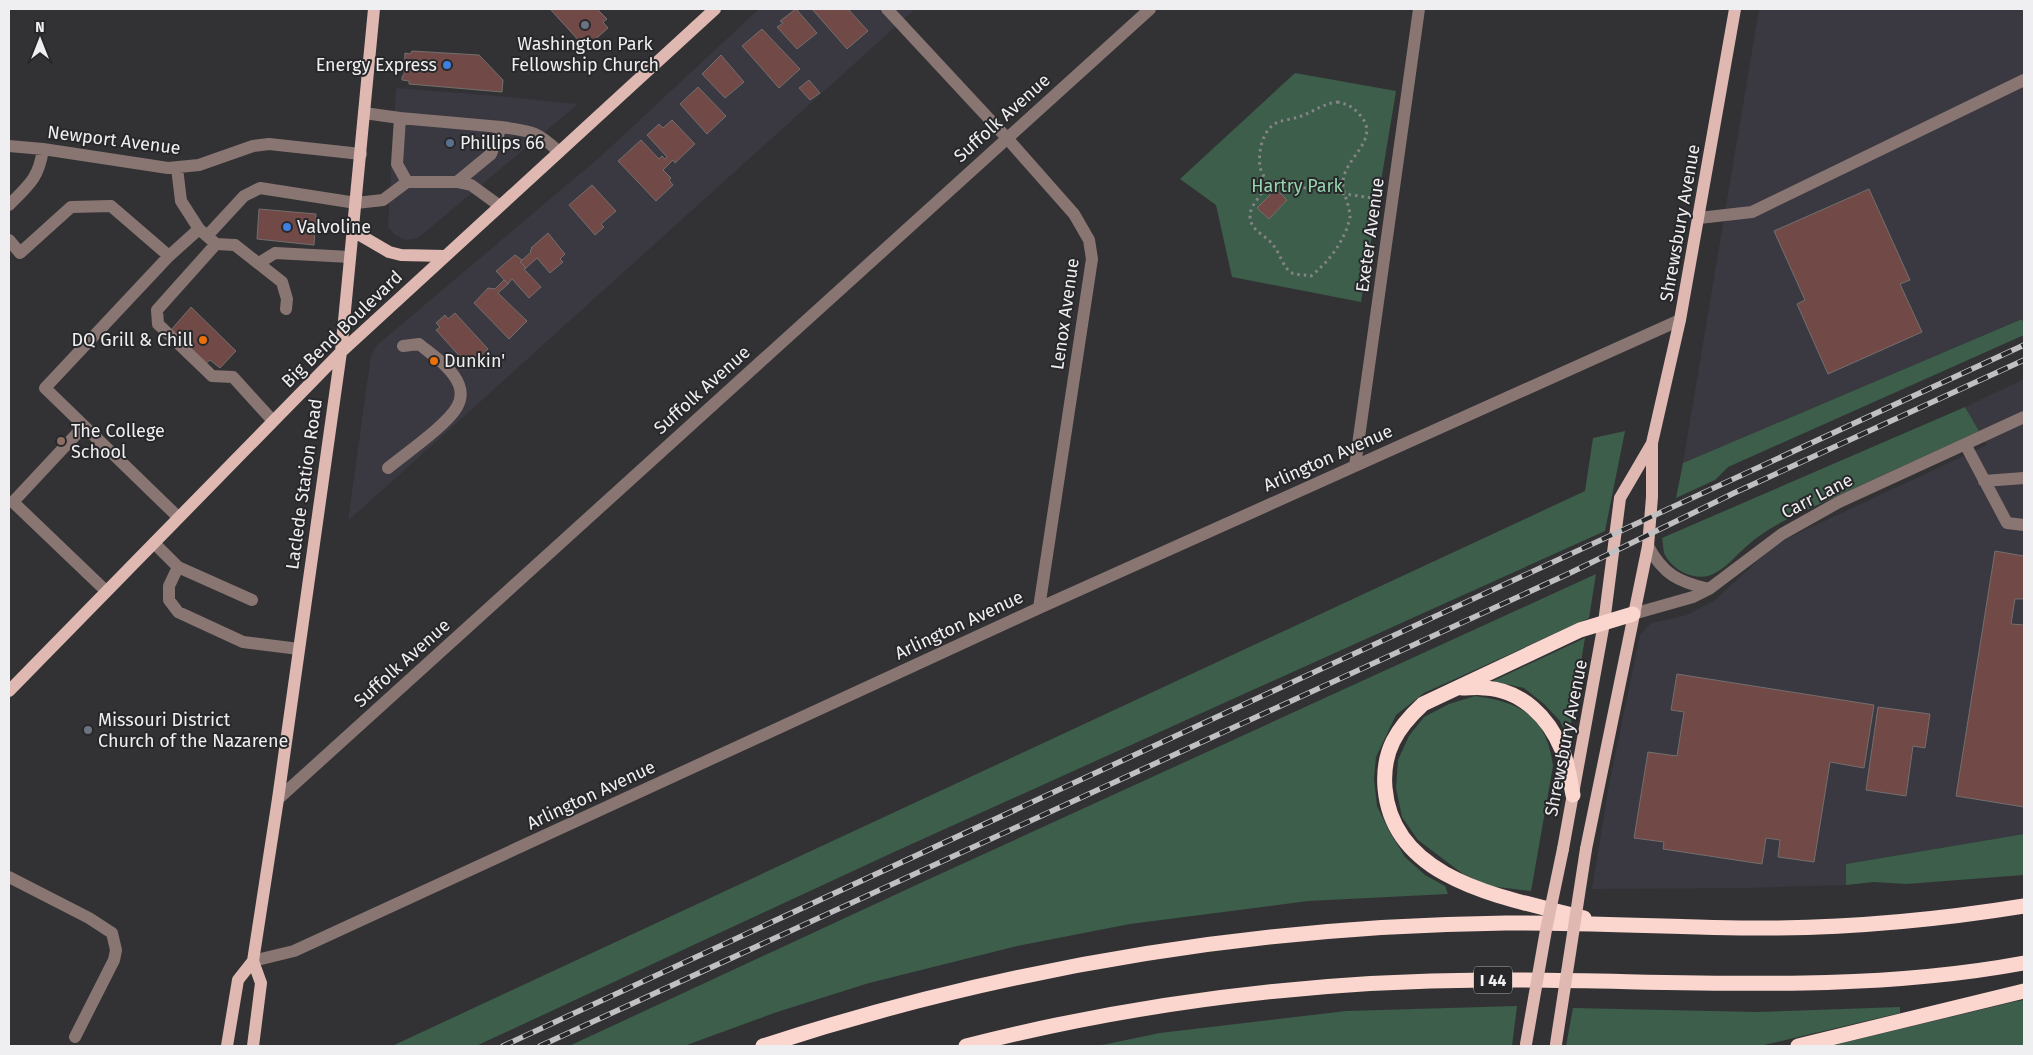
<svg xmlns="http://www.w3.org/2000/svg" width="2033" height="1055" viewBox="0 0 2033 1055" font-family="'Fira Sans',sans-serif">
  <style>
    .built { fill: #3a3841 }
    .green { fill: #3c5e4a }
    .building { fill: #714a47; stroke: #736f6e }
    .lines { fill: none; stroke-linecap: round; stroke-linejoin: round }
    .path { stroke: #848486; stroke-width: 3; stroke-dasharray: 2.5 4; stroke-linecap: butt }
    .minor { stroke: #897672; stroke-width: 12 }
    .major { stroke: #dfb9b1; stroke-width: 12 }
    .highway { stroke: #fbd6ce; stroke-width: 15 }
    .rail-casing { stroke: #c0c0c2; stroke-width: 5.5 }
    .rail { stroke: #28282b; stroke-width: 4; stroke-dasharray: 11; stroke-linecap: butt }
    .major-bridge { stroke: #dfb9b1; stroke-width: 12 }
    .worship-dot { fill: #6b7280; stroke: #28282b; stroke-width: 2 }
    .shop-dot { fill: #3f7fe0; stroke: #28282b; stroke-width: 2 }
    .service-dot { fill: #5c6f8a; stroke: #28282b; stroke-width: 2 }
    .food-dot { fill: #e8710a; stroke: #28282b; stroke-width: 2 }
    .education-dot { fill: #8d6e63; stroke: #28282b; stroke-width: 2 }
    .labels { text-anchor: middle; stroke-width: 4; stroke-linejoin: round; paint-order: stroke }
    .shield { fill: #28282b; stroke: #b3b3b6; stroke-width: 1 }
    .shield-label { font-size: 16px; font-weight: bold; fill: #efeff1 }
    .poi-label { font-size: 18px; fill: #efeff1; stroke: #28282b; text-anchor: start }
    .street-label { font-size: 18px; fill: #efeff1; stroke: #28282b }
    .park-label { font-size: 18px; fill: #96d5af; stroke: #28282b }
  </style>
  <rect width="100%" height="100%" fill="#323235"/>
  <path class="built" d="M759,9H915L348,521L371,355L376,346L601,156Z
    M1759,9H2024V318L1683,463Z
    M396,88L487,95L578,104L418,238L406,240L395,235L388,227Z
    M2024,379V834L1846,864V885L1747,888L1592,889L1609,785L1640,635L1651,623L1687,615L1714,601L1765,554L1788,538L1987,445L1965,407Z"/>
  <path class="green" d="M1295,73L1396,91L1361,302L1232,277L1216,205L1180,179Z
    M2022,319L2024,326V335L1728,467L1715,480L1676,498L1683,463Z
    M1965,407L1979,431L1789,518C1774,526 1760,534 1748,545C1736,555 1724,571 1708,576C1692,580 1671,569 1664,553C1663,548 1663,542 1662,538Z
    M1625,431L1605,531L894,852L476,1046H392L1585,491L1593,438Z
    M1596,574L1589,618L1424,693L1396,715L1376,757L1374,779L1377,806L1389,831L1405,857L1425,875L1445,886L1448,894L1308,901L1130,924L1017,946L869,983L777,1012L684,1046H569L927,880Z
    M1585,638L1568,740L1560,721L1544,704L1524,688L1493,681Z
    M1475,696C1521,702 1547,717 1553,766L1531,891L1490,886L1463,874L1418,840L1402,817L1396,788L1398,760L1409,736L1424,717L1449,704Z
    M2024,834V875L1906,884L1874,882L1846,885V864Z
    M2024,1000V1046H1830L2013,1002Z
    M1517,1006L1512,1046H1097L1160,1033L1346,1011Z
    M1900,1007V1013L1760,1046H1566L1573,1008L1757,1012Z"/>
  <path class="building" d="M550,9H597L607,19L603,22L608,28L590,44L585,39L581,43Z
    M796,9L817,33L797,49L777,27L783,23L780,21Z
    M812,9H848L868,31L847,49Z
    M762,29L800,69L779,88L742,46Z
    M412,51L479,55L503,80L502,92L409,84V81L402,80V77L404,74L405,53L410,54Z
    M721,55L744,82L725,98L702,74Z
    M809,80L820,93L810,100L799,88Z
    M698,87L726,116L707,134L680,104Z
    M672,120L695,144L675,163L673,160L663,170L671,178L669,180L673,185L656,201L618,161L641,140L659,159L662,156L665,159L667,157L647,135L659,124L663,128Z
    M592,185L616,211L601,224L604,227L595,235L569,205Z
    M1276,189L1287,200L1269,219L1257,208Z
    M1869,189L1910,280L1900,284L1922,332L1828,374L1797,304L1805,300L1774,231Z
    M259,209L316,214L314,245L257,239Z
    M548,233L565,254L560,259L563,262L550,273L537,258L526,268L520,262L531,252L530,251L532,248H531Z
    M515,255L522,260L520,262L526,268L524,269L541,287L529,298L512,279L508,284L496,271Z
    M504,280L508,284L498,293L527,321L509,339L474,303L488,288L495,289Z
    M191,307L236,351L220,368L210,360L205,364L171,330Z
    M455,313L488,349L472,363L468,358L464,361L436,330L440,327L436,323L445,315L448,319Z
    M1995,551L2024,556V599H2015L2011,624L2024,625V807L1956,796Z
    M1677,674L1874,705L1864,768L1830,762L1814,862L1778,857L1780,840L1766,838L1762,864L1663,849L1664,842L1634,838L1648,752L1677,756L1684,712L1671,710Z
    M1878,707L1930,714L1925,748L1913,746L1906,796L1866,790Z"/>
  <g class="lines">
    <path class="path" d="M1337,102C1348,104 1353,107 1360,115C1382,140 1343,158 1343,183C1343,194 1350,206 1350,217C1350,220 1348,224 1347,228C1339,248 1328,262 1311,276C1306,275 1297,275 1292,273C1283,268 1280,253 1273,245C1266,235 1250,231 1250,216C1250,203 1265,195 1265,182C1265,177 1261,172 1260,167C1258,152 1262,131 1276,123C1283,120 1292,119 1299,117C1313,112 1322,104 1337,102Z
      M1265,182L1379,199"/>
    <path class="minor" d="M887,9L1006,137L1074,214L1089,240L1092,259L1039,608
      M364,113L400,118
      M501,127C531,131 537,131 559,152
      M9,146L43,149L168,168L199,165L253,146L269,144L361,154
      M177,168L181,201L199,229L216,244L235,245L282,282L287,299L286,309
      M457,182L491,154L501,127L400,118L397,164L407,182H457L471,185L500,206
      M9,205C29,185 39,178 43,149
      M1699,218L1752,212L2024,80
      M207,236L244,196L260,188L356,203L383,200L407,182
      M9,240L20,253L71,207L111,206L169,256L45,388L178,517
      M216,244L157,310L158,324L212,376L233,377L273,421
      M169,256L199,229
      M259,263L275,253L350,257
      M84,426L13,502L106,591
      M1965,444L2007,523L2024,525
      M1355,466L1419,9
      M388,468C405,454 447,425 457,407C461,400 462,393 459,385C453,368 432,355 419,344L403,346
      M1984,481L2024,478
      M154,543L178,567L252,600
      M1648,546C1663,574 1678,582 1709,589
      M178,567L169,586V600L178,612L243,642L299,649
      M1633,614L1693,597L1709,589L1782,534L1839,502L2024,417
      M278,799L1150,9
      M9,877L89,918L112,933L116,950L114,960L75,1037
      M253,961L294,951L1039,608L1680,320"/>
    <path class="major" d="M353,231L389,252L401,255L445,256
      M9,691L341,352L715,9
      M1563,849L1604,623L1620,498L1651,445
      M1586,849L1648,546L1652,497V443L1680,320L1735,9
      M253,961L261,983L253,1046
      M227,1046L238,980L253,961L278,799L341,352L374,9"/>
    <path class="highway" d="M1462,688C1470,688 1478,687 1485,688C1522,690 1549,718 1562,750C1568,763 1570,780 1573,795
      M1584,918C1510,898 1393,883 1385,788C1382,751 1397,728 1423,704L1580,630L1633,614
      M763,1046C1003,968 1254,926 1506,923C1592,922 1677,928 1763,928C1851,928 1937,920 2024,906
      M966,1046C1134,1003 1311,981 1485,980C1665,979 1846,996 2024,963
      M1798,1046L2024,991"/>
    <g class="rail-casing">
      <path id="rail" d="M503,1046L2024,345
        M540,1046L1570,573L1734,493L2024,360"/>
    </g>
    <use href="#rail" class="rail"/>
    <path class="major-bridge" d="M1526,1044L1546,930L1563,849
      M1556,1044L1586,849"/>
  </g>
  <g class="worship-dot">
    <circle cx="585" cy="25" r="5"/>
    <circle cx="88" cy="730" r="5"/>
  </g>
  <g class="shop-dot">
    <circle cx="447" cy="65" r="5"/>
    <circle cx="287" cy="227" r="5"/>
  </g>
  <circle class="service-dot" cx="450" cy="143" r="5"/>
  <g class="food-dot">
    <circle cx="203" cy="340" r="5"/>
    <circle cx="434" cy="361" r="5"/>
  </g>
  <circle class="education-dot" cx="61" cy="441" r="5"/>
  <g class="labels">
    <rect class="shield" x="1474" y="966.5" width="38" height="27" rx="4"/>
    <g class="shield-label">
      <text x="1493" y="986">I 44</text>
    </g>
    <g class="poi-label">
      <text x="585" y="50" text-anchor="middle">Washington Park<tspan x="585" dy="21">Fellowship Church</tspan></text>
      <text x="437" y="71" text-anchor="end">Energy Express</text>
      <text x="460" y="149">Phillips 66</text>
      <text x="297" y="233">Valvoline</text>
      <text x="193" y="346" text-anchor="end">DQ Grill &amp; Chill</text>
      <text x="444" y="367">Dunkin'</text>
      <text x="71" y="437">The College<tspan x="71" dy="21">School</tspan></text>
      <text x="98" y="726">Missouri District<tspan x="98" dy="21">Church of the Nazarene</tspan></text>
    </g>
    <g class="street-label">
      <text transform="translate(1002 118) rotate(-42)" y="6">Suffolk Avenue</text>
      <text transform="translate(114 140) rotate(7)" y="6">Newport Avenue</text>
      <text transform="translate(1680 223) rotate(-80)" y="6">Shrewsbury Avenue</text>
      <text transform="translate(1370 235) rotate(-82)" y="6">Exeter Avenue</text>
      <text transform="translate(1065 314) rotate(-82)" y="6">Lenox Avenue</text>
      <text transform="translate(342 329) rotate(-44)" y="6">Big Bend Boulevard</text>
      <text transform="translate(702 390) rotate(-42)" y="6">Suffolk Avenue</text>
      <text transform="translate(1328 458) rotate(-24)" y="6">Arlington Avenue</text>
      <text transform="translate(304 484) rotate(-82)" y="6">Laclede Station Road</text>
      <text transform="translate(1817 496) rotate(-27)" y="6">Carr Lane</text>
      <text transform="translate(959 625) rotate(-25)" y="6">Arlington Avenue</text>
      <text transform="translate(402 663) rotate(-42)" y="6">Suffolk Avenue</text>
      <text transform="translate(1566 738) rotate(-79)" y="6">Shrewsbury Avenue</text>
      <text transform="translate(591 795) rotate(-25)" y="6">Arlington Avenue</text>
    </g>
    <g class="park-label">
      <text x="1297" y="192">Hartry Park</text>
    </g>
  </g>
  <rect width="2033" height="1055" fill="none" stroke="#efeff1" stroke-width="20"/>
  <g transform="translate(40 40)" stroke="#28282b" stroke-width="4" paint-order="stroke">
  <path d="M0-4L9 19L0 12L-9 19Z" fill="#efeff1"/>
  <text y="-8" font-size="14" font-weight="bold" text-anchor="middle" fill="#efeff1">N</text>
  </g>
</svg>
